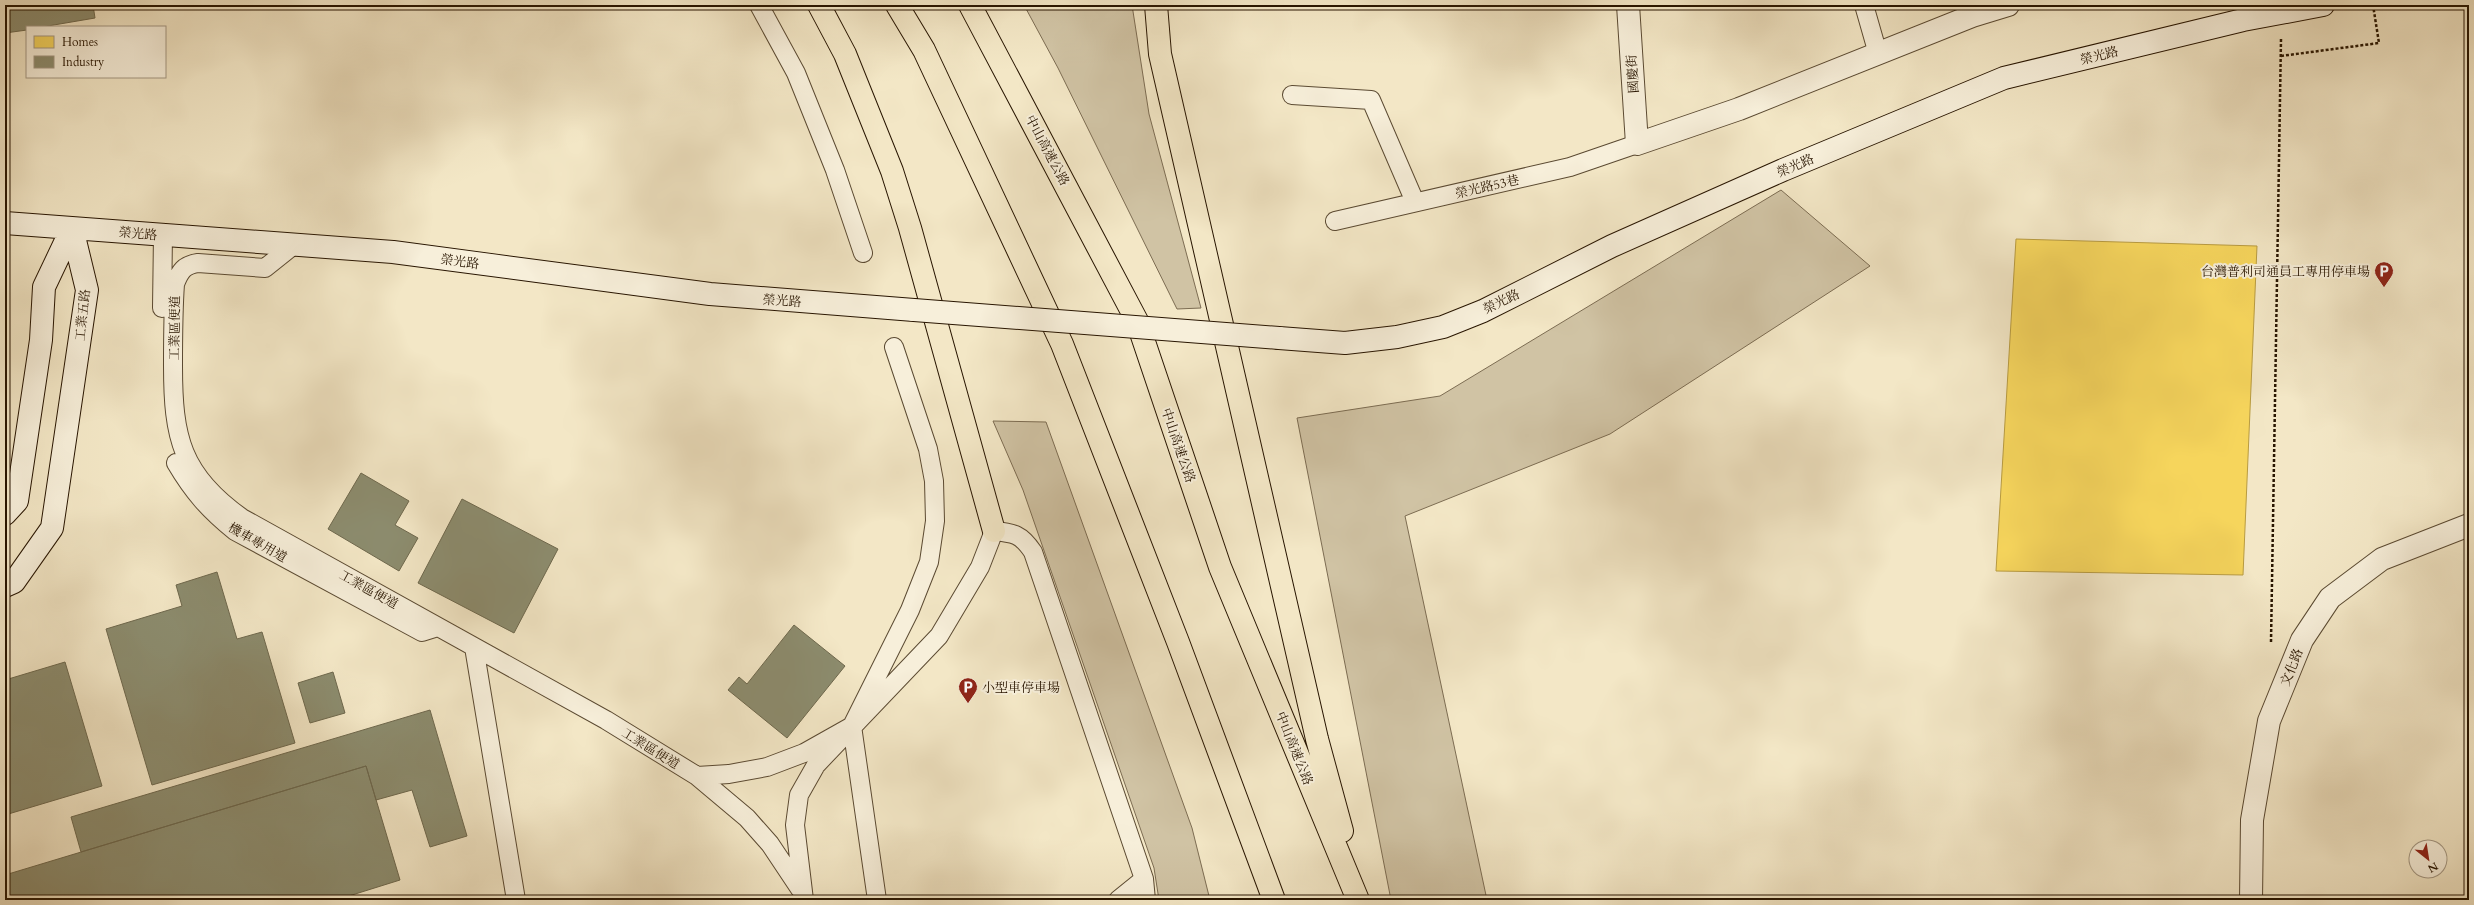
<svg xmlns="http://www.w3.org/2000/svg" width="2474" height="905" viewBox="0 0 2474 905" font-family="Cardo,'Noto Serif TC',serif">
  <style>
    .green { fill: #d0c3a4; stroke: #7c6c52 }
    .homes { fill: #f6d55c; stroke: #b89b40 }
    .industry { fill: #8c8c6e; stroke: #6e684d }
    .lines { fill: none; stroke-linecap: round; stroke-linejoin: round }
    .lane-casing { stroke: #5b4a32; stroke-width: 20 }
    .street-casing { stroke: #5b4a32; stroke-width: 24 }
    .secondary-casing { stroke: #281500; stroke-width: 24 }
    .highway-casing { stroke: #281500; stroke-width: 24 }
    .path { stroke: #281500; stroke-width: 2.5; stroke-dasharray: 3 2; stroke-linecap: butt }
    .lane { stroke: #f7efda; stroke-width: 18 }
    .street { stroke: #f7efda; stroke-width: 22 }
    .secondary { stroke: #f7efda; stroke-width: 22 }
    .highway { stroke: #f3e7c6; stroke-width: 22 }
    .secondary-bridge-casing { stroke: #281500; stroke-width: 24; stroke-linecap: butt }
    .secondary-bridge { stroke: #f7efda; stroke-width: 22 }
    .labels { text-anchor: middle; stroke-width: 4; stroke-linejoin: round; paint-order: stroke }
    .street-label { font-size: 13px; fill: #281500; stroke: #f7efda }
    .poi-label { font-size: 13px; fill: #281500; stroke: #f7efda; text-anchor: end }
  </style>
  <rect width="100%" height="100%" fill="#f3e7c6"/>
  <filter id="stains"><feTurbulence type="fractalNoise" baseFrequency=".005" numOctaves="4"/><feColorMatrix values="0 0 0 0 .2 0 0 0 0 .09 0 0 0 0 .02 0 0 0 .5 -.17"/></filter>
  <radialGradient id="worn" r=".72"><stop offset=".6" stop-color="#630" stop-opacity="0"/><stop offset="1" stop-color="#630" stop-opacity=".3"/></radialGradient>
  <path class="green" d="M1024,5H1132L1149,114L1201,308L1177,309L1058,68Z
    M1781,190L1870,266L1610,434L1405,516L1487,900H1391L1297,418L1440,396Z
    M993,421L1046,422L1192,828L1210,900H1159L1154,868L1023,490Z"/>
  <path class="homes" d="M2016,239L2257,246L2243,575L1996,571Z"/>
  <path class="industry" d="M5,5H93L95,18L42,27H27V30L5,33Z
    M361,473L409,501L395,525L418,538L399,571L328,529Z
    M462,499L558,549L514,633L418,583Z
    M217,572L237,639L262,632L295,743L152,785L106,629L182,606L176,585Z
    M794,625L845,666L787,738L728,690L739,677L747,684Z
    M65,662L102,786L5,815V680Z
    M333,672L345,713L310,723L298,683Z
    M430,710L467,836L430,847L412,790L376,800L366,766L81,852L71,817Z
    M366,766L400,880L336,900H5V875Z"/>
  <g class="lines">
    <g class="lane-casing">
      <path id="lane" d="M759,5L796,73L835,170L863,253
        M1864,5L1878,54
        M1292,95L1371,100L1415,202
        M1335,221L1570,167L1637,144
        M295,244L265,268L198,263C184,265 180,271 175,284C173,311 173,338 173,366C173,437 181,475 242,518L606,720L697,776L729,774L767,767L804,753L852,726
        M162,308L163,235
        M176,463C193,492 209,510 235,531L422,632L438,627
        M474,647L516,900
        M697,776L747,818L770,844L800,889
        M804,900L795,825L799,795L816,765L939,636L980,567L994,531C1014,533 1021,534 1033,552L1144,879L1146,900
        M877,900L852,726L910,610L929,562L935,521L934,481L928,449L894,347
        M1118,900L1144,879"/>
    </g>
    <g class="street-casing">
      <path id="street" d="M1628,5L1637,144L1739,109L1972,16L2008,5
        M2251,900L2252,820L2269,721L2302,640L2330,598L2382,559L2469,525"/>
    </g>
    <g class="secondary-casing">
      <path id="secondary" d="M5,223L393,252L710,294L914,310
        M1279,338L1345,343L1397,337L1443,327L1483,311L1612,246L1783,170L2004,78L2243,20L2323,5
        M5,514L17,501L41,340L44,287L72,228
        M5,586L14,582L52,528L87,290L72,228"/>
    </g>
    <g class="highway-casing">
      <path id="highway" d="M819,5L845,54L892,171L910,228L994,531
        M897,5L924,50L1062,344L1178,642L1274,900
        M970,5L1137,321L1220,567L1358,900
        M1156,5L1160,54L1317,739L1342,831"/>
    </g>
    <path class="path" d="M2281,56L2379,43L2373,5
      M2271,642L2281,39"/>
    <use href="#lane" class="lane"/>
    <use href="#street" class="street"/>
    <use href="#secondary" class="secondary"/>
    <use href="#highway" class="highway"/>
    <g class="secondary-bridge-casing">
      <path id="secondary-bridge" d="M914,310L1279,338"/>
    </g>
    <use href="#secondary-bridge" class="secondary-bridge"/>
  </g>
  <defs>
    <g id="parking-pin" transform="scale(1)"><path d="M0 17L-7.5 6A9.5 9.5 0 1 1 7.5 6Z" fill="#8f2418" stroke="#f7efda"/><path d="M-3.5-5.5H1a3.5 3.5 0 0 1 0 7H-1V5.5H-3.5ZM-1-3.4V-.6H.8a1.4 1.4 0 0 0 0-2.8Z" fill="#fff"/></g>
  </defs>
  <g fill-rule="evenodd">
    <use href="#parking-pin" x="2384" y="271"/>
    <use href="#parking-pin" x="968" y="687"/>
  </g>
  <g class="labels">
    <g class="street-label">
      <text transform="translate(2099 55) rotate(-14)" y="5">榮光路</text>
      <text transform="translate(1632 74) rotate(-94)" y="5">國慶街</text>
      <text transform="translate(1048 150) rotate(62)" y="5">中山高速公路</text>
      <text transform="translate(1795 165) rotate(-23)" y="5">榮光路</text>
      <text transform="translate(1487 186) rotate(-13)" y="5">榮光路53巷</text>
      <text transform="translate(138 233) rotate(5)" y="5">榮光路</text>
      <text transform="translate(460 261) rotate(8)" y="5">榮光路</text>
      <text transform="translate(782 300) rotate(4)" y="5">榮光路</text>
      <text transform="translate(1501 301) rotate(-26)" y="5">榮光路</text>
      <text transform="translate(82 315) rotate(-84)" y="5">工業五路</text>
      <text transform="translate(174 328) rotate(-89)" y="5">工業區便道</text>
      <text transform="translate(1179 445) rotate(71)" y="5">中山高速公路</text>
      <text transform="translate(258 542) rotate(30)" y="5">機車專用道</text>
      <text transform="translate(369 589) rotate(29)" y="5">工業區便道</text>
      <text transform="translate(2291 667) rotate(-68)" y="5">文化路</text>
      <text transform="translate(651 748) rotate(32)" y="5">工業區便道</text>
      <text transform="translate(1295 748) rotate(68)" y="5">中山高速公路</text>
    </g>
    <g class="poi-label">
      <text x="2370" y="276">台灣普利司通員工專用停車場</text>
      <text x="982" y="692" text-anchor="start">小型車停車場</text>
    </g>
  </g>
  <rect width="2474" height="905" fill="none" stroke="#f3e7c6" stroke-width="20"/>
  <rect x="6" y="6" width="2462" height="893" fill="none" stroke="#281500" stroke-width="2"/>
  <rect x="10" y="10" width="2454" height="885" fill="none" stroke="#281500"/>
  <rect x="26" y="26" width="140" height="52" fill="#f7efda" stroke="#a49883"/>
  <rect x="34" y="36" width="20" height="12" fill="#f6d55c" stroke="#a49883"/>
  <text x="62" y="46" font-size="12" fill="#281500">Homes</text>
  <rect x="34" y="56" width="20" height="12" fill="#8c8c6e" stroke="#a49883"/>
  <text x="62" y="66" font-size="12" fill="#281500">Industry</text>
  <g transform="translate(2428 859) rotate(150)"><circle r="19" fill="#f7efda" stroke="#a49883"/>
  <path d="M0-3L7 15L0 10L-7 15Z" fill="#8f2418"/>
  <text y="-6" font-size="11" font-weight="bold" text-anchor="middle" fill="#281500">N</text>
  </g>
  <rect width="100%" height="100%" filter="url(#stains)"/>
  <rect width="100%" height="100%" fill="url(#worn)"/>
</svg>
